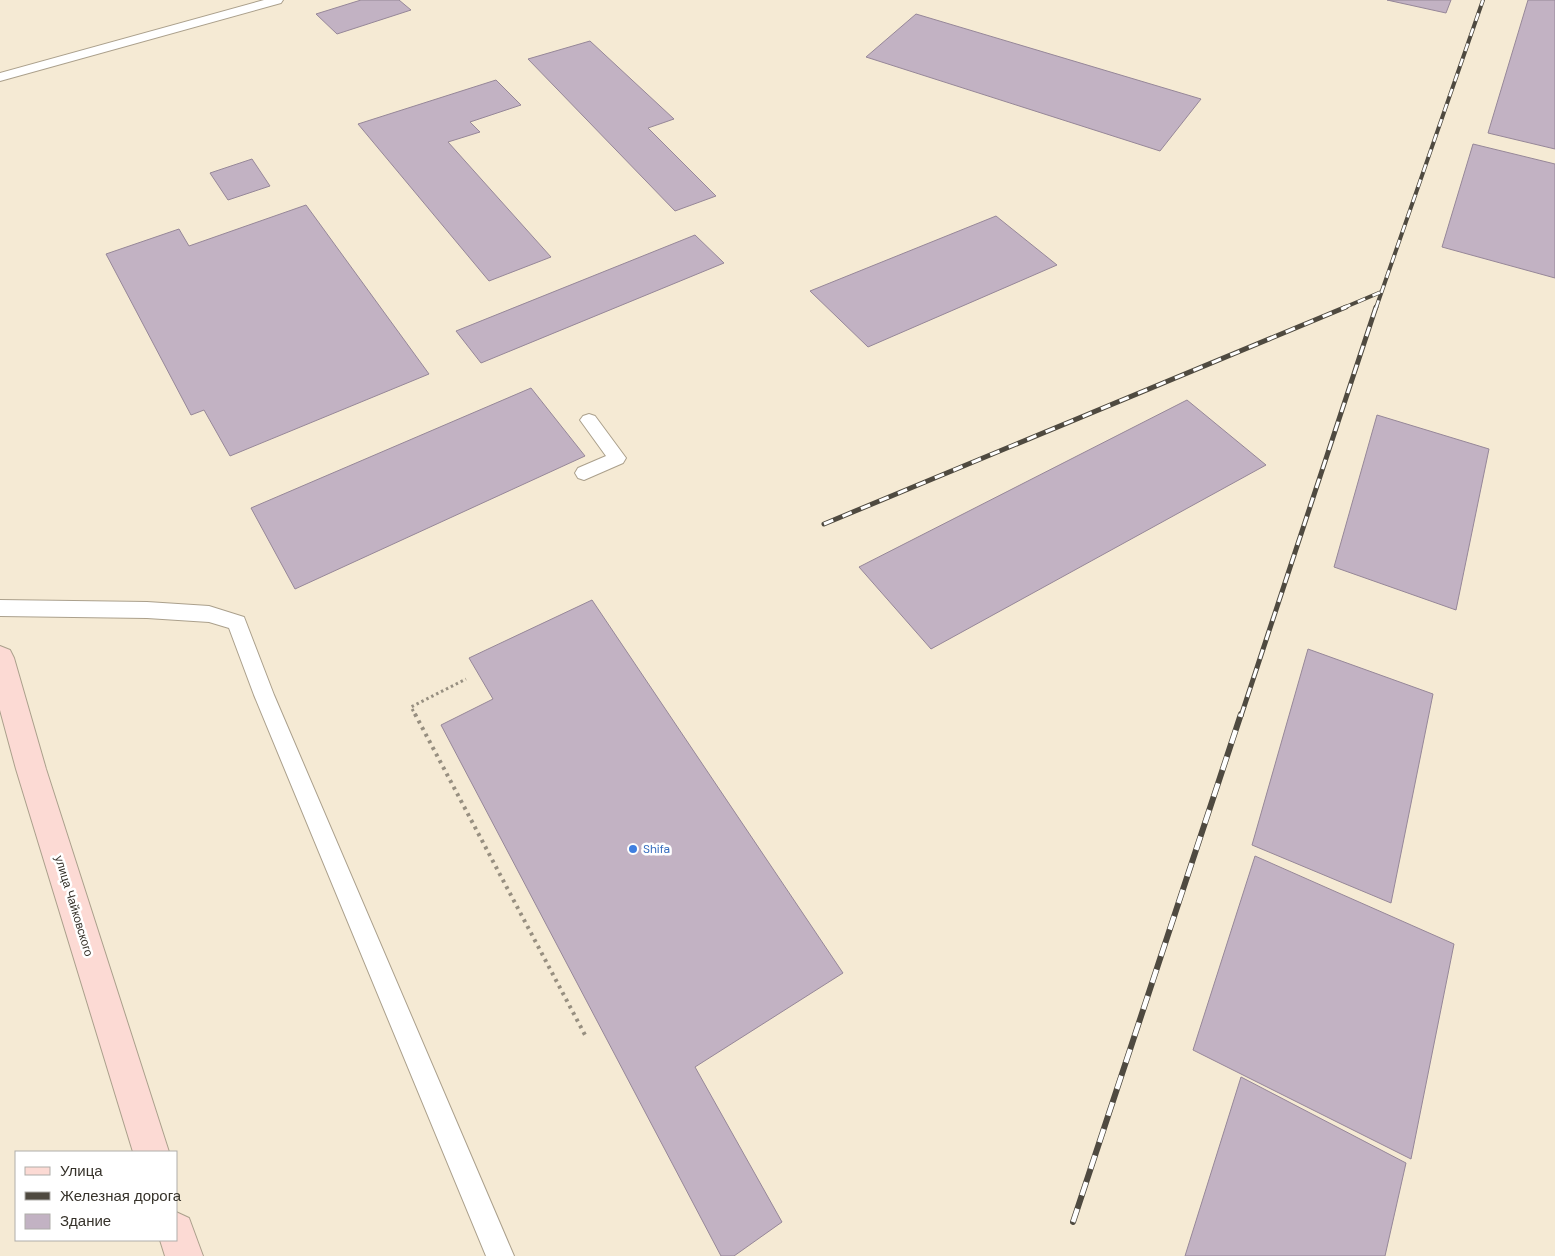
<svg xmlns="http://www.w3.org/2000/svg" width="1555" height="1256" viewBox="0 0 1555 1256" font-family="'DM Sans',sans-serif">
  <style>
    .building { fill: #c2b2c3; stroke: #968798 }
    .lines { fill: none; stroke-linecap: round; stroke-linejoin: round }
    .lane-casing { stroke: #aba08c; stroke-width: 2 }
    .secondary-casing { stroke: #aba08c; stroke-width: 2 }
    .path-far1 { stroke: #978f80; stroke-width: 3; stroke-dasharray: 2.5 3; stroke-linecap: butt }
    .path { stroke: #978f80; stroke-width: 4; stroke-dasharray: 3 4.5; stroke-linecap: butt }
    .lane { fill: #fff; fill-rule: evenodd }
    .secondary { fill: #fcdad4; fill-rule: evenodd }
    .rail-far2-casing { stroke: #4f4a40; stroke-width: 4 }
    .rail-far1-casing { stroke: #4f4a40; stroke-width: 5 }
    .rail-casing { stroke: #4f4a40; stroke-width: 6 }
    .rail-far2 { stroke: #fff; stroke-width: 2.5; stroke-dasharray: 8; stroke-linecap: butt }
    .rail-far1 { stroke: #fff; stroke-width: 3; stroke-dasharray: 10; stroke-linecap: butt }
    .rail { stroke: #fff; stroke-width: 4.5; stroke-dasharray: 14; stroke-linecap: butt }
    .shop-dot { fill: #3f7fe0; stroke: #fff; stroke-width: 2 }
    .labels { text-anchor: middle; stroke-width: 5; stroke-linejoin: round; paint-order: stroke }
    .shop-label { font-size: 12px; fill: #366cbe; stroke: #fff; text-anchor: start }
    .street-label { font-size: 12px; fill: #36322a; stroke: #fff }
  </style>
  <rect width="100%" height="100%" fill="#f5ead4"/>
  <path class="building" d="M361,0H399L411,10L337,34L316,14Z
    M1387,0H1451L1446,13Z
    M1528,0H1555V149L1488,133Z
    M916,14L1201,99L1160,151L866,57Z
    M590,41L674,119L648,128L716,196L675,211L528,59Z
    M496,80L521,105L470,122L480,132L448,142L551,257L489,281L358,124Z
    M1473,144L1555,164V278L1442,247Z
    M252,159L270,186L228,200L210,173Z
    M306,205L429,374L230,456L204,410L191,415L106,254L179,229L189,246Z
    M996,216L1057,265L868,347L810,291Z
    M695,235L724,263L481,363L456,331Z
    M531,388L585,456L295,589L251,508Z
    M1187,400L1266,465L931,649L859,567Z
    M1377,415L1489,449L1456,610L1334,567Z
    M592,600L843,973L695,1067L782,1222L734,1256H721L441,725L493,699L469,658Z
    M1308,649L1433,694L1391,903L1252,845Z
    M1255,856L1454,944L1411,1159L1193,1050Z
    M1241,1077L1406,1163L1385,1256H1185Z"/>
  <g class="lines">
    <g class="lane-casing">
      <path id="lane" d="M264,0H283L281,3L0,81V73Z
        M589,414L595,416L626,458L623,463L584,480L578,478L575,473L578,468L606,456L580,420L583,416Z
        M0,600L147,602L209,606L244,617L274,695L514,1256H486L254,695L229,628L209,622L147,618L0,616Z"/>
    </g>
    <g class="secondary-casing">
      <path id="secondary" d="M0,646L10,650L14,658L46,769L169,1152H133L16,769L0,710Z
        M176,1212L189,1218L203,1256H165L160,1240H176Z"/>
    </g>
    <path class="path-far1" d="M416,716L411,707L466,679"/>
    <path class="path" d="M415,714L585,1035"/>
    <use href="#lane" class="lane"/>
    <use href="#secondary" class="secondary"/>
    <g class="rail-far2-casing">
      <path id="rail-far2" d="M1343,308L1381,292
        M1376,308L1483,0"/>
    </g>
    <g class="rail-far1-casing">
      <path id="rail-far1" d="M824,524L1346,307
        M1241,716L1376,307"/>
    </g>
    <g class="rail-casing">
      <path id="rail" d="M1073,1222L1241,714"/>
    </g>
    <use href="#rail-far2" class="rail-far2"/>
    <use href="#rail-far1" class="rail-far1"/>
    <use href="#rail" class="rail"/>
  </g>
  <circle class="shop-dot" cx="633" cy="849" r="5"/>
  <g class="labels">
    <g class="shop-label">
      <text x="643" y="853">Shifa</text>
    </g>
    <g class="street-label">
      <text transform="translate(74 906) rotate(73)" y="4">улица Чайковского</text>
    </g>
  </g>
  <rect x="15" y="1151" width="162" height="90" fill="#ffffff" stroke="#afadaa"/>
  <rect x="25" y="1167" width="25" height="8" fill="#fcdad4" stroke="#afadaa"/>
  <text x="60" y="1176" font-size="15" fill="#36322a">Улица</text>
  <rect x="25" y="1192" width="25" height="8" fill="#4f4a40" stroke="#afadaa"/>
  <text x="60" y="1201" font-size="15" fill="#36322a">Железная дорога</text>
  <rect x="25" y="1214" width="25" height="15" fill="#c2b2c3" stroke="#afadaa"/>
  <text x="60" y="1226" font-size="15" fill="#36322a">Здание</text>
</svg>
